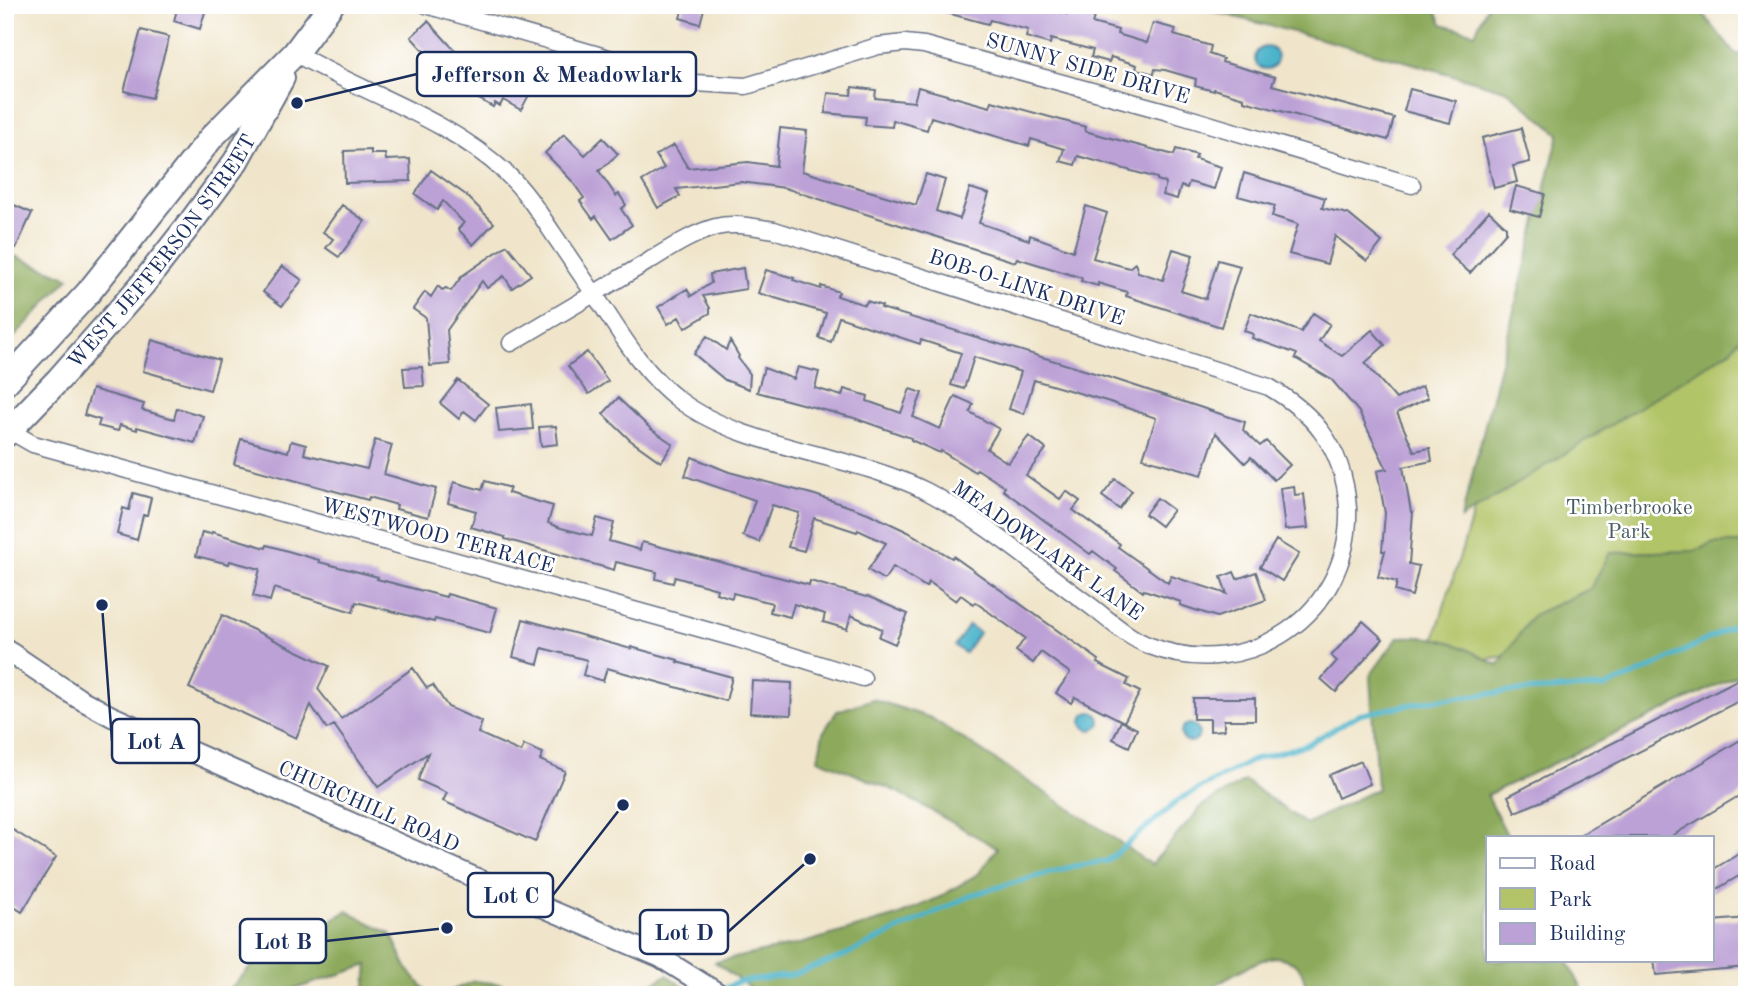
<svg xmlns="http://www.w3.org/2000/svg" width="1752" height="1000" viewBox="0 0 1752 1000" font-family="'Old Standard TT',serif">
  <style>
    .green { fill: #b2c467; stroke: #667a62; stroke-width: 2 }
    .forest { fill: #8daa5c; stroke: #546c5d; stroke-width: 2 }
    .water { fill: #4cb4cb; stroke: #347294; stroke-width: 2 }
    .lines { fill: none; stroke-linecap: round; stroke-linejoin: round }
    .stream { stroke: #4cb4cb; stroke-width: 5 }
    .building { fill: #bca1d6 }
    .minor-casing { stroke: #666f84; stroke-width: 19 }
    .tertiary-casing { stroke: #666f84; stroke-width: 23 }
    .primary-casing { stroke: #666f84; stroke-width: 28 }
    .minor { stroke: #fff; stroke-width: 16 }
    .tertiary { stroke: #fff; stroke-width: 19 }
    .primary { stroke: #fff; stroke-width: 24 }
    .labels { text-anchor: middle; stroke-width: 5; stroke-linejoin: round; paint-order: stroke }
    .street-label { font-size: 21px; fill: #1b2f5e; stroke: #fff }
    .park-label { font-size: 21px; fill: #485c61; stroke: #fff }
    .leader { fill: none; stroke: #1b2f5e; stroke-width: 2.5 }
    .callout-dot { fill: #1b2f5e; stroke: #fff; stroke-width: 2.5 }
    .callout { fill: #fff; stroke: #1b2f5e; stroke-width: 2.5 }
    .callout-label { font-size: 23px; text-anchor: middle; font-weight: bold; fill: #1b2f5e }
  </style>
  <rect width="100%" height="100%" fill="#fff"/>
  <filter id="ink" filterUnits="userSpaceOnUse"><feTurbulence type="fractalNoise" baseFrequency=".0143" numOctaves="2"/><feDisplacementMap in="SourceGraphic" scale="14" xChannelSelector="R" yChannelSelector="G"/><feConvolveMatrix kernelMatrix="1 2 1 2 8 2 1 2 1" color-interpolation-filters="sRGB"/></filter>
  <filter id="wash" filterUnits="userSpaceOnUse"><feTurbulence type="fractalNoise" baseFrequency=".00686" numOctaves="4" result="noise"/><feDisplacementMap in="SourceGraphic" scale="28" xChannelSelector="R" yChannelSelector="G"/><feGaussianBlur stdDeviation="1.57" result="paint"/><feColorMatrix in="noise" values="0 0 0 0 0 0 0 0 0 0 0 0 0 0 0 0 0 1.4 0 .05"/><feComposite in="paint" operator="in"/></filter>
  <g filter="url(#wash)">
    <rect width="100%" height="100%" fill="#f0e5ca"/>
    <path class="green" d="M1747,306V588L1670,632L1425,668L1487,469Z"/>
    <path class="forest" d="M1189,5H1434L1442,24L1475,33L1488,5H1696L1734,53L1747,57V329L1732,349L1461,519L1559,134L1508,91L1401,60Z
      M5,252L69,278L5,347Z
      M1714,543H1747V671L1487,795L1508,837H1488V960H1567L1585,995H1308C1306,988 1304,974 1300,969C1296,963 1282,957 1275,957C1259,958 1215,983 1203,995H759L715,962L800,944L897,916L940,897L979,873L997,848L898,792L818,759L823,733L837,711L873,699L931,718L1104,831L1151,865L1203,805L1245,781L1306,824L1377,789L1370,676L1398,637C1447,635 1456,644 1498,665L1533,615L1590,589L1610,553L1694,551Z
      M347,911L391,934L408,970L430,995H365L368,965L277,995H232L230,989L264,953L315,931Z
      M667,975L695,995H634Z
      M474,981L501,984L524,995H441Z"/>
    <path class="water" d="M1255 58a11 11 0 1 1 22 0a11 11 0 1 1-22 0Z
      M969,625L979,633L965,653L955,646Z
      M1082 721a9 9 0 1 1 18 0a9 9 0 1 1-18 0Z
      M1181 733a9 9 0 1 1 18 0a9 9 0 1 1-18 0Z"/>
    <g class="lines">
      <path class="stream" d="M721,990L738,982L793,975L841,957L974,894L1074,866L1107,861L1180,799L1255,759L1306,745L1358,715L1433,700L1505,692L1605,687L1647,670L1747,619"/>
    </g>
    <g id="blocks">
      <path class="building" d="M178,5H207L200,29L174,21Z
        M684,5H705L700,24L680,18Z
        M936,5H1037L1067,14L1069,8L1095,15L1092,23L1118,30L1117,34L1147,43L1153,23L1176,29L1174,35L1211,46L1209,54L1223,59L1222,62L1275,77L1272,85L1394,118L1388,140L1244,101V98L1214,89V91L1195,86L1196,79L1165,70L1155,69L1154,74L1136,69L1137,65L1111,57L1109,62L1091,57L1093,50L1051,39L1050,44L1026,37L1028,30L990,20L988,24L936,10Z
        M428,21L480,78L484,71L511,86L512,83L530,93L521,110L503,100L500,106L495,103L493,107L456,86L411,37Z
        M141,30L169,37L152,98L124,91Z
        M852,87L876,90L875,98L914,102L918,87L990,107L992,101L1086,127L1085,131L1174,155L1176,149L1197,155L1195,159L1221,167L1214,189L1189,182L1187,188L1181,186L1177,199L1163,195L1166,183L1157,180V178L1078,156L1075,165L1060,161L1064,149L1031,139L1029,146L931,117L927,130L893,120L892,127L865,125L866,117L825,113L828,93L851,95Z
        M1410,89L1456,101L1450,123L1404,111Z
        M780,128L807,131L802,171L916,205L926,174L945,180L936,211L960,219L970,188L989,194L979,223L1029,240L1030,235L1073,251L1086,206L1107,213L1093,258L1129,268L1135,263L1138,272L1163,280L1173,249L1193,255L1181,291L1206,299L1218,260L1240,266L1221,327L1126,296L1127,292L1098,283V286L1081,281L1082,278L1017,258L1015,262L785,188L741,182L676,189L680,196L658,208L642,181L664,168L656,155L674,145L688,168L748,162L776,166Z
        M1521,128L1530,162L1513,166L1517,182L1494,188L1482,138Z
        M564,134L585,155L603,138L618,154L599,171L616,196L619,194L626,205L621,209L632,225L612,239L596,216L593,219L580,201L584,198L572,181L545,153Z
        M371,150V154H385L386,160L410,159L411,181L345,183L344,151Z
        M431,170L466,195L494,223L473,245L458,229L464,223L443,201L437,210L415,194Z
        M1244,173L1325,198L1322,208L1348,214L1382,242L1367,261L1335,236L1327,264L1289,254L1298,224L1272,216L1275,206L1238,196Z
        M1516,186L1545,194L1539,217L1510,209Z
        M5,201L32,213L16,248L5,244Z
        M342,205L365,221L339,257L326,248L333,239L323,232Z
        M1489,211L1506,227V232L1470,273L1450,255Z
        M507,245L531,275L512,288L504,276L487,288L482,281L447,330L450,364L430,366L426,318L413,309L425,292L431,297L438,286L442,290L446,288L451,291L462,276Z
        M282,266L302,280L282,306L263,292Z
        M743,268L746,289L703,296L710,308V313L685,328L679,317L668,324L658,307L687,289L691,296L711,283L710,274Z
        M766,270L794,278L793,280L821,289V286L839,292L837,296L865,305L867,301L882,306L881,308L1114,379L1245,422L1243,430L1260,446L1266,441L1290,465L1274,480L1251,457L1245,463L1216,433L1202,475L1143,458L1156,418L1110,402L1034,380L1024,414L1009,409L1021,372L974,357L964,389L951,385L961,353L921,340L920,344L839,317L831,342L819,338L826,313L758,293Z
        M1251,313L1301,332L1313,313L1330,324L1319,341L1342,356L1372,330L1385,345L1365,363L1396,399L1422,386L1428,398L1397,413L1414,451L1430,448L1432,461L1403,467L1411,512H1413L1409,564L1419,566L1412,596L1395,591L1397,582L1378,577L1385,551H1382L1385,513L1377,471L1387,469L1359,412L1332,380L1295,358L1297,354L1252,338L1253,334L1244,331Z
        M707,336L726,350L730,341L739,356L738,358L750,374L749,389L725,380L694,354Z
        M152,340L219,360L210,390L143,371Z
        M587,352L608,381L589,394L568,366Z
        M422,367L424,386L405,387L403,368Z
        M798,367L819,372L815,388L842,396L844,389L868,396L867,401L901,413L910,389L922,393L913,417L940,429L955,396L973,404L970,412L999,429L987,449L1008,463L1029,436L1046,449L1026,475L1060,499L1066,491L1080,501L1073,510L1120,544L1118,547L1168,583L1171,576L1227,594L1221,577L1234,572L1237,579L1256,572L1266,600L1217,617L1180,605L1181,602L1144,590L1143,592L1115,571L1117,569L1093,551L1090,554L1003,490L1005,487L977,469L975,472L941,451L940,453L911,440V438L854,418L757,392L764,368L794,379Z
        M458,380L488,404L476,420L464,411L459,419L440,403Z
        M92,389L144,404L142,410L174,419L177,408L203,416L195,443L137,427V430L120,425L118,431L98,426L100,420L84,415Z
        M618,398L651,429L673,444L661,462L630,440L603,414Z
        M531,404L533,429L499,432L496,408Z
        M556,426L558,444L541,446L539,427Z
        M241,439L288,452L291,441L306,445L304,454L367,469L375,440L392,445L384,474L436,489L428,517L396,509L397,505L369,497L368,500L234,464Z
        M692,457L729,472L815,495L868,513L908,532L952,558L953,556L1099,660L1097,663L1129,679L1126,685L1140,692L1124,722L1075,697L1071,703L1056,693L1070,673L1041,652L1033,663L1016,651L1025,638L975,602L973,604L961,595L956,601L929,582L926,587L893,567L884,580L868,570L886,543L858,530L857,532L814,518L804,551L788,547L799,513L772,505L759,542L743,536L755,500L685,476Z
        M1115,479L1132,491L1119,509L1102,496Z
        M485,481L510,488L508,493L553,506L548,523L561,528L592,536L597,518L614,523L609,541L640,550L642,542L809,585L810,581L866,597L867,596L908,614L895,644L879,637L882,629L851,615L847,629L823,622L825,614L794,604L790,617L770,612L772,603L733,593L732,598L716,593L717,589L675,577L673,583L656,579L657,572L616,562L614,570L505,539V537L471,527L476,511L448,503L454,482L482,490Z
        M1294,486L1295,495L1304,494L1308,528L1285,530L1280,488Z
        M133,493L151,498L147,515H143L137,540L117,534L123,508L129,510Z
        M1157,498L1173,510L1161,526L1145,514Z
        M202,532L211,534L212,532L266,548L267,545L319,560V562L378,577L377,579L446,597L447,594L497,608L490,633L435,619L434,622L356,602L353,612L274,588L270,601L253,596L260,569L230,561L229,564L196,556Z
        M1276,540L1299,554L1282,581L1260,567Z
        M222,615L329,666L318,689L341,719L413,668L427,688L433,685L448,707L482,722L478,733L521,752L524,745L543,753L540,760L565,771L535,842L443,801L447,793L418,780L428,753L378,787L334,725L327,729L311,705L296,738L189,688Z
        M523,619L631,649V647L678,660L677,662L732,677L726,701L607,668L603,681L583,675L587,660L542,648L538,664L513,657Z
        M1363,621L1383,639L1336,692L1321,679L1337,661L1331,656Z
        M1747,675V697L1542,801L1515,812L1508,796Z
        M752,681L792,683L791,715L750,713Z
        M1193,698H1255V720H1224V730L1210,731V719H1193Z
        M1121,721L1137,729L1129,747L1113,739Z
        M1747,736V791L1670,837H1578Z
        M1361,761L1370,784L1338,798L1329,775Z
        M5,825L56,857L22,912L5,901Z
        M1747,849V871L1712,892V870Z
        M1747,918V967L1656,975L1654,960H1712V921Z"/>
    </g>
  </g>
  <g filter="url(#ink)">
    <use href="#blocks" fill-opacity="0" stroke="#666f84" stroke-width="2"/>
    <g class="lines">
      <g class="minor-casing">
        <path id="minor" d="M426,5L695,83L746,86L878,46L905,43L924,45L1172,113L1412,185
          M295,53C364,94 446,117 505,172C524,189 538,211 552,232C569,257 586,282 603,307C625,341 646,375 679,400C746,450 850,453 926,491C982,520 1037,567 1088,604C1107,618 1128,638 1150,646C1248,684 1352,614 1348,508C1346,480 1338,453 1321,431C1307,412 1289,399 1269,387L774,230C755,227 734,222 716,227C693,233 669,249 649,261C603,288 557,316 511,343
          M5,428L33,444L738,639L863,678"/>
      </g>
      <g class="tertiary-casing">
        <path id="tertiary" d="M5,649L78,698L111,716L505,891L660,957L721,995"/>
      </g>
      <g class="primary-casing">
        <g id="primary">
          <path d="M5,383L88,293L211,138L295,53L331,5"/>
          <path id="s1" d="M5,435L59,379L142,285L189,225L236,161L282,78"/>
        </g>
      </g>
      <use href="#minor" class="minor"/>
      <use href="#tertiary" class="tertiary"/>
      <use href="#primary" class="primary"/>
    </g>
  </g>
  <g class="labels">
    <g class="street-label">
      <text transform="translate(1088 68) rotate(16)" y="7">SUNNY SIDE DRIVE</text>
      <text dy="7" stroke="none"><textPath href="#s1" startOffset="242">WEST JEFFERSON STREET</textPath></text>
      <text transform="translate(1027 287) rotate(18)" y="7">BOB-O-LINK DRIVE</text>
      <text transform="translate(438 535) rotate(15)" y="7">WESTWOOD TERRACE</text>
      <text transform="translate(1048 550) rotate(35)" y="7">MEADOWLARK LANE</text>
      <text transform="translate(369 806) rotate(24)" y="7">CHURCHILL ROAD</text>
    </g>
    <g class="park-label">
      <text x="1629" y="514">Timberbrooke<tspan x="1629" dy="24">Park</tspan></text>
    </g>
  </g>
  <path class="leader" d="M297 103L417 74M102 605L112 741M623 805L553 895M810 859L728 932M447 928L326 941"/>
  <g class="callout-dot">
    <circle cx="297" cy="103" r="7"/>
    <circle cx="102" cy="605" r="7"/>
    <circle cx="623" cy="805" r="7"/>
    <circle cx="810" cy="859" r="7"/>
    <circle cx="447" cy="928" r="7"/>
  </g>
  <g class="callout">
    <rect x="417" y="52" width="279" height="44" rx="7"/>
    <rect x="112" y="719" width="87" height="44" rx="7"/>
    <rect x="468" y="873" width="85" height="44" rx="7"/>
    <rect x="640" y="910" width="88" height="44" rx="7"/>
    <rect x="240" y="919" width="86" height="44" rx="7"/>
  </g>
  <g class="callout-label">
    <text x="557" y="82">Jefferson &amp; Meadowlark</text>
    <text x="156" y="749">Lot A</text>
    <text x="511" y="903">Lot C</text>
    <text x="684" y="940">Lot D</text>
    <text x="283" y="949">Lot B</text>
  </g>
  <rect width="1752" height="1000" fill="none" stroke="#fff" stroke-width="28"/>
  <rect x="1486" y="836" width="228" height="126" fill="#ffffff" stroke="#a4acbf" stroke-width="2"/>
  <rect x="1500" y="858" width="35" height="10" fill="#ffffff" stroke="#a4acbf" stroke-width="2"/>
  <text x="1549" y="870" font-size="21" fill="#1b2f5e">Road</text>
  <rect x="1500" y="888" width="35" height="21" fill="#b2c467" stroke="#a4acbf" stroke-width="2"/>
  <text x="1549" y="906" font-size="21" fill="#1b2f5e">Park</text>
  <rect x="1500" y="923" width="35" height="21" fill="#bca1d6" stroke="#a4acbf" stroke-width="2"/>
  <text x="1549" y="940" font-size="21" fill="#1b2f5e">Building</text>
</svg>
